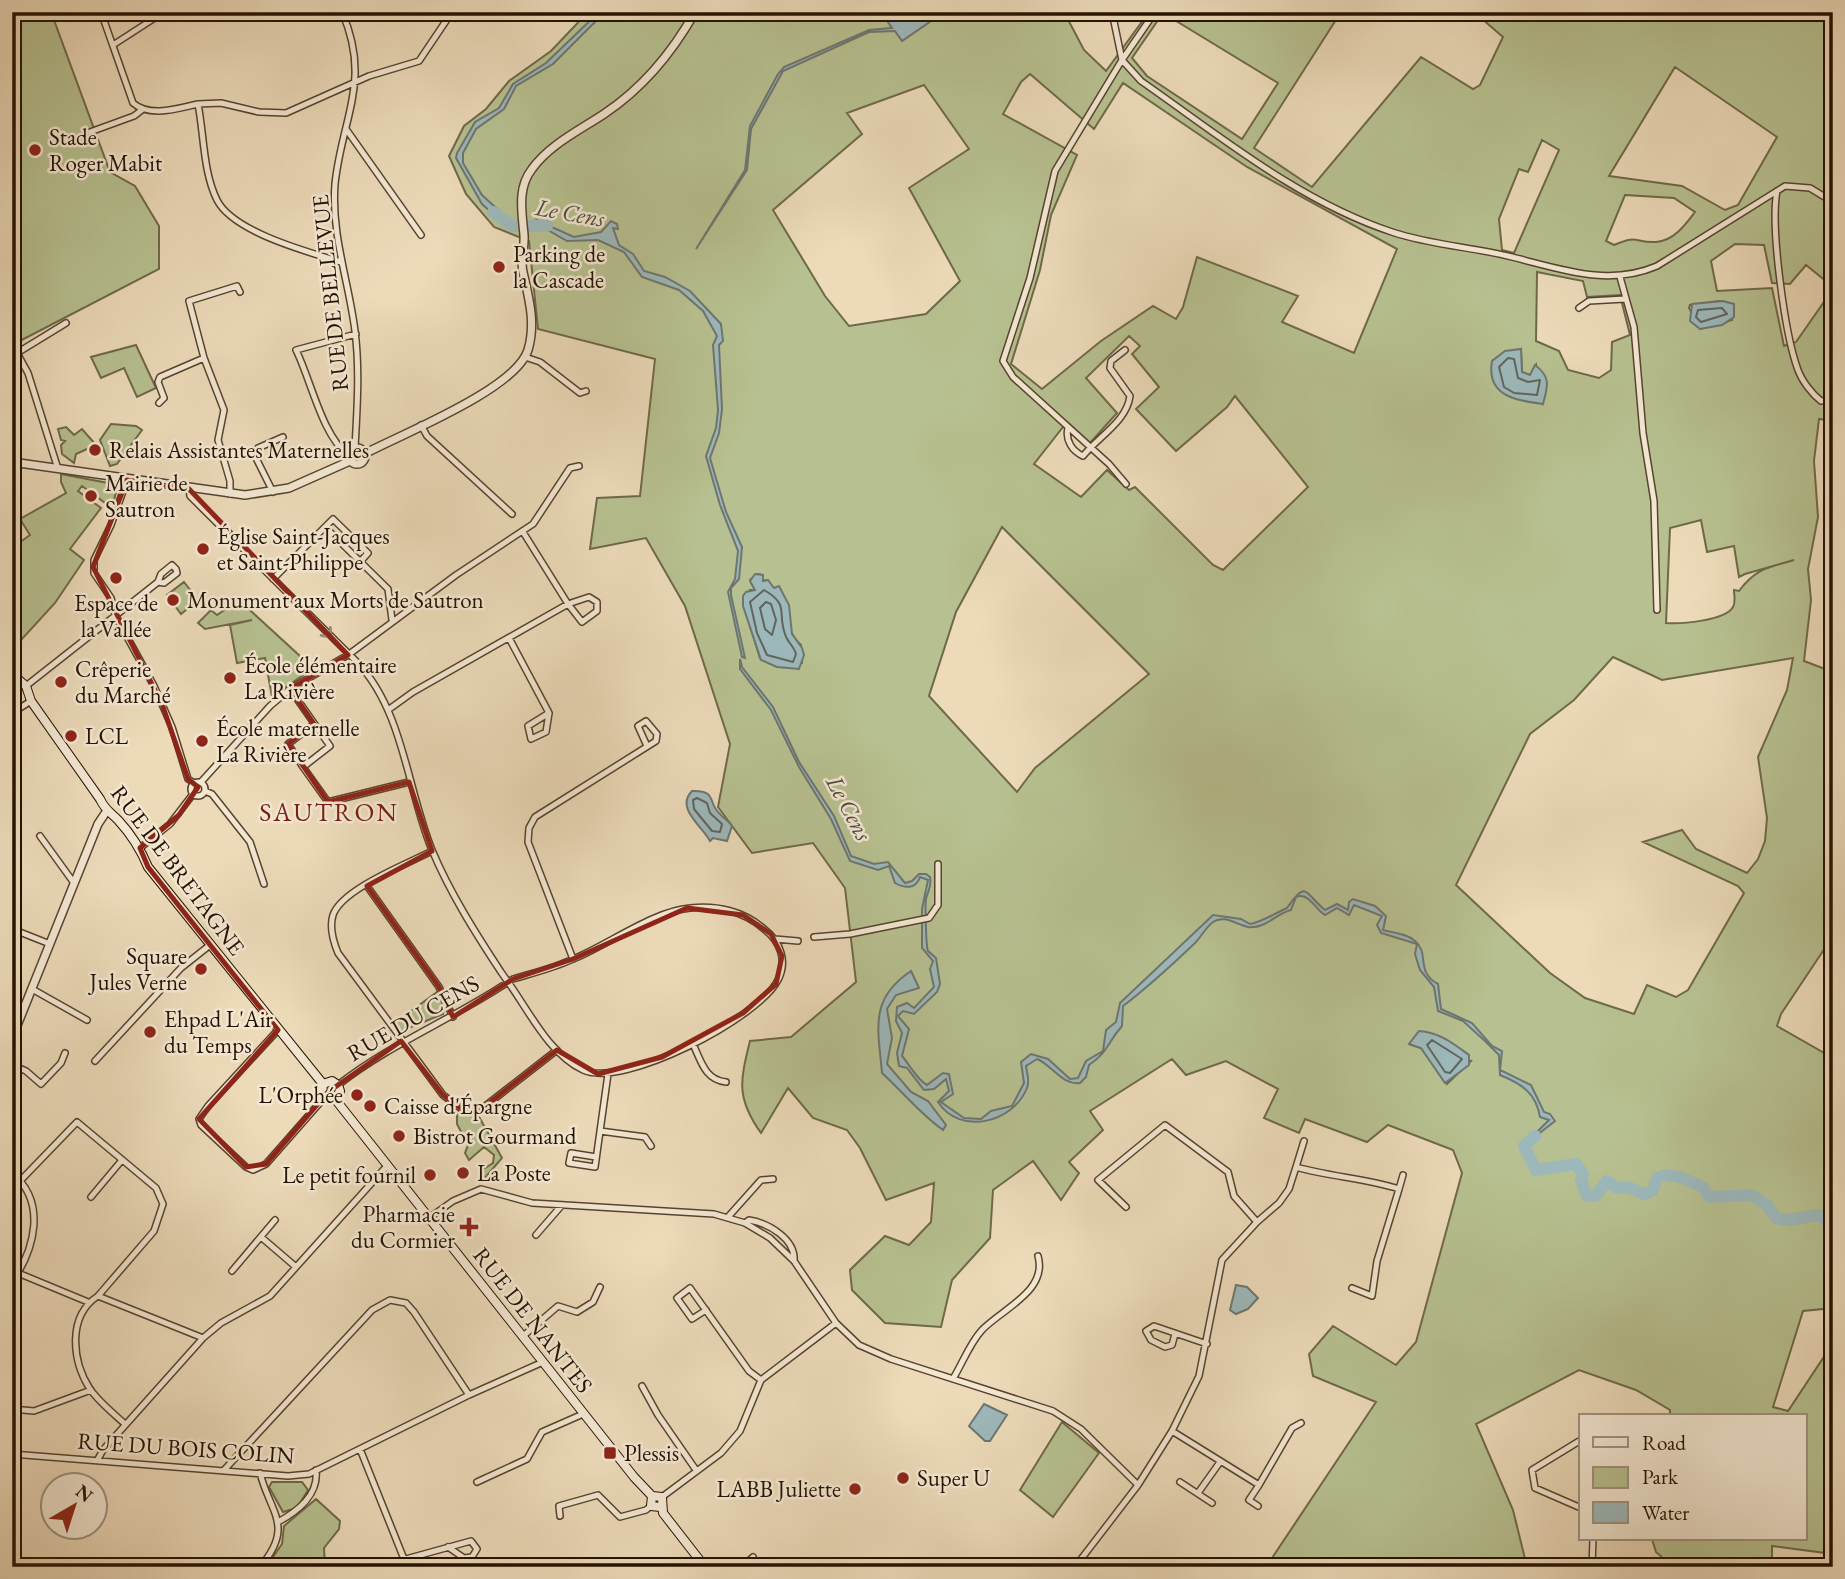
<svg xmlns="http://www.w3.org/2000/svg" width="1845" height="1579" viewBox="0 0 1845 1579" font-family="'EB Garamond',serif">
  <style>
    .green { fill: #b7c090; stroke: #6e6948; stroke-width: 2; fill-rule: evenodd }
    .water { fill: #9db8ba; stroke: #6d7670; stroke-width: 2 }
    .lines { fill: none; stroke-linecap: round; stroke-linejoin: round }
    .shore { stroke: #60655d; stroke-width: 2 }
    .river { stroke: #9db8ba; stroke-width: 12 }
    .minor-casing { stroke: #56442e; stroke-width: 8 }
    .tertiary-casing { stroke: #56442e; stroke-width: 10 }
    .secondary-casing { stroke: #241200; stroke-width: 10 }
    .minor { stroke: #f3e7d2; stroke-width: 5 }
    .tertiary { stroke: #f3e7d2; stroke-width: 7 }
    .secondary { stroke: #f3e7d2; stroke-width: 8 }
    .oneway { stroke: #968774 }
    .marked { fill: none; stroke: #8f2418; stroke-width: 5; stroke-linejoin: round }
    .poi-dot { fill: #8f2418; stroke: #f3e7d2; stroke-width: 2.5 }
    .labels { text-anchor: middle; stroke-width: 5; stroke-linejoin: round; paint-order: stroke }
    .poi-label { font-size: 23px; fill: #241200; stroke: #f3e7d2; text-anchor: start }
    .street-label { font-size: 23px; fill: #241200; stroke: #f3e7d2 }
    .water-label { font-size: 24px; font-style: italic; fill: #4e4c41; stroke: #f3e7d2 }
    .quarter-label { font-size: 26px; letter-spacing: 2px; fill: #7a1f14; stroke: #f3e7d2 }
  </style>
  <rect width="100%" height="100%" fill="#ecdab9"/>
  <filter id="stains"><feTurbulence type="fractalNoise" baseFrequency=".00286" numOctaves="4"/><feColorMatrix values="0 0 0 0 .2 0 0 0 0 .09 0 0 0 0 .02 0 0 0 .5 -.17"/></filter>
  <radialGradient id="worn" r=".72"><stop offset=".6" stop-color="#630" stop-opacity="0"/><stop offset="1" stop-color="#630" stop-opacity=".3"/></radialGradient>
  <path class="green" d="M12,12H51L110,172L135,186L159,226V269L16,343L12,339Z
    M588,12L631,15L638,12H881L902,40L944,12H1064L1084,50L1106,71L1149,12H1341L1254,148L1312,187L1421,57L1473,89L1480,85L1503,37L1474,12H1833V287L1806,265L1790,284L1772,283L1764,245L1735,244L1711,261L1717,291L1772,288L1784,346L1796,342L1833,289V421L1819,419L1814,461L1818,517L1808,569L1811,600L1804,661L1833,672V936L1781,1014L1777,1026L1833,1058V1308L1803,1311L1773,1407L1788,1411L1833,1343V1554L1772,1546V1567H1673L1656,1552L1652,1539H1805V1416H1670V1410L1636,1390L1579,1370L1476,1424L1513,1510L1527,1567H1266L1376,1402L1313,1376L1309,1354L1333,1326L1396,1365L1416,1342L1462,1173L1453,1150L1388,1125L1367,1142L1305,1119L1299,1133L1264,1118L1278,1089L1226,1061L1186,1075L1172,1059L1090,1111L1103,1130L1069,1162L1079,1173L1061,1200L1033,1161L993,1190L990,1238L952,1280L941,1327L885,1323L852,1290L850,1270L885,1236L909,1245L931,1222L934,1183L886,1200L860,1148L847,1130L813,1118L788,1088L761,1133C736,1098 740,1081 750,1041L791,1037L856,982L845,888L813,843L752,853L718,807L730,744L685,606L646,538L590,549L597,498L640,496L655,359L538,329L529,241L494,227L466,194L449,156L464,126L486,109L509,81L551,51ZM1163,13L1278,83L1242,139L1147,76L1132,58ZM1675,67L1777,137L1738,205L1725,210L1682,186L1609,176ZM1030,74L1094,129L1123,83L1247,167L1397,249L1354,353L1282,322L1298,296L1197,257L1183,307L1176,319L1153,306L1101,341L1042,389L1011,364L1040,270L1051,215L1077,155L1003,114L1021,82ZM924,85L969,149L909,188L960,281L926,314L849,326L825,296L773,210L862,134L847,113ZM1542,140L1559,150L1514,253L1502,250L1499,219L1519,169L1528,172ZM1625,195L1674,198L1695,212C1686,224 1674,241 1656,242C1634,243 1639,234 1614,245L1606,241ZM1537,272L1583,281L1587,297L1620,295L1630,335L1612,342L1611,370L1599,378L1568,370L1559,351L1536,341ZM1719,301L1734,304L1732,320L1700,329L1689,308L1690,305ZM1129,336L1140,346L1132,354L1159,387L1136,409L1176,451L1227,407L1235,396L1308,487L1223,570L1213,565L1135,487L1129,490L1107,470L1081,497L1034,464L1067,422L1090,443L1117,413L1086,378ZM1521,349L1522,372L1530,375L1536,365L1542,404L1492,377L1493,360ZM1701,520L1707,552L1734,546L1739,577L1745,574L1794,560C1768,568 1756,568 1739,591L1734,590C1734,595 1736,602 1733,607C1725,621 1680,624 1666,623L1670,528ZM1002,527L1149,674L1035,768L1017,792L929,696L956,612ZM757,574L763,575V581L768,580C780,599 785,631 801,645L802,663L777,667L760,658L743,603L750,590H755L750,580ZM1613,657L1662,680L1793,658L1787,690L1758,757L1767,818L1765,841L1758,859L1747,873L1696,849L1682,830L1643,842L1738,886L1744,893L1688,990L1676,997L1647,985L1634,1014L1585,998L1550,973L1456,885L1530,734L1574,700ZM1409,1044L1471,1061L1447,1084L1421,1048Z
    M136,345L156,388L137,397L124,368L101,378L91,357Z
    M111,424L136,426L142,430L117,464L110,466L100,440Z
    M66,427L74,435L82,429L96,445L76,454L74,463L62,454L61,445L65,441L61,440L58,429Z
    M61,474L108,483L116,492L112,508L82,486L78,491L101,508L70,549L84,560L55,603L12,650V548L30,535L20,519L66,493L61,482Z
    M184,582L198,600L181,614L167,595Z
    M239,600L313,668L272,697L265,658L237,663L230,625L252,620L205,629L198,623L211,610L217,615Z
    M437,992L444,1007L443,1014L399,1032L392,1025Z
    M457,1114L478,1115L502,1158L484,1179L482,1170L493,1163L494,1155L484,1147L469,1160L465,1153L468,1145L457,1124Z
    M1062,1422L1099,1453L1053,1517L1020,1490Z
    M272,1482H302L308,1490L297,1508L283,1512L269,1487Z
    M316,1499L340,1521L339,1529L324,1548L325,1567H266L282,1544L284,1526Z"/>
  <path class="water" d="M599,12H605L553,64L516,86L504,109L476,129L463,153V163L482,195L507,218L502,222L482,204L456,158L457,153L475,122L499,108L513,84L546,63Z
    M881,12H944L902,41L895,31L869,32L783,71L751,129L747,170L696,249L745,170L750,126L778,74L784,67L869,30L892,28Z
    M536,220L574,237L601,232L611,221L617,224L618,229L613,228L619,245L633,254L644,271L665,277L690,291L721,324L723,341L719,345L722,409L719,433L710,458L726,512L742,547L739,579L731,588V595L745,658L742,657L728,592L735,579L738,551L720,505L706,456L716,428L718,410L713,345L717,336L703,311L679,290L642,277L624,252L598,240L567,241L546,229L530,226Z
    M1723,301L1734,304V317L1722,325L1700,329L1690,321L1692,304Z
    M1521,349L1522,372L1530,375L1535,365C1551,377 1548,386 1543,404C1515,400 1486,396 1492,361L1505,351Z
    M755,574L763,575V581L768,580L774,588L779,586L789,605L792,634L802,648L804,655L799,669L777,667L761,660L743,606V596L746,592L755,590L750,581Z
    M740,659L742,667L773,707L799,762L834,816L851,856L874,864L888,862L905,883L912,881L919,874H926L930,877C932,887 928,890 926,899C925,904 926,947 928,951C929,952 935,957 936,958L940,984L937,992L914,1014L903,1011L898,1016L909,1029L902,1056C910,1065 916,1079 927,1085L943,1073L949,1074L953,1094L941,1102L964,1118L981,1119L991,1111L1012,1106L1024,1083L1021,1062L1031,1054L1048,1059L1070,1079L1078,1078L1086,1061L1103,1051L1106,1030L1116,1022L1120,1003L1213,915L1241,919L1250,924C1265,921 1273,914 1287,908C1307,879 1304,893 1325,910L1337,904L1348,910L1349,902L1353,899L1375,906L1386,916L1383,930C1393,933 1406,933 1415,941C1430,953 1415,972 1438,984L1441,1009L1472,1023L1492,1046L1502,1051L1500,1070L1531,1085L1544,1112L1550,1114L1555,1121L1523,1146L1549,1120L1540,1117C1536,1093 1522,1084 1500,1075L1499,1055L1485,1041L1463,1021L1438,1011L1434,987L1420,970L1415,954L1417,944L1381,933L1377,925L1382,916L1354,905L1349,915L1337,908L1325,915C1315,909 1309,892 1296,897L1291,910C1275,914 1266,929 1248,927C1237,925 1224,914 1213,922C1206,927 1201,937 1195,943C1172,965 1148,987 1123,1006L1122,1026C1107,1043 1109,1051 1089,1065L1086,1077L1080,1083C1063,1086 1052,1065 1037,1059L1026,1066C1027,1073 1030,1081 1027,1088C1013,1123 960,1136 938,1102L949,1091L946,1079L934,1089L924,1090L907,1068L899,1066L897,1053L902,1033L896,1021L897,1007L907,1003L914,1008L934,987L930,969L933,961L922,948V909L928,880L920,877C916,890 904,888 895,883L889,866L878,870L850,861L831,819L799,767L771,710L740,669Z
    M692,791C718,790 707,803 720,814C724,819 728,820 732,826L727,841L713,838L710,841C702,826 675,808 692,791Z
    M911,971L919,988L896,995L887,1009L892,1038L887,1064L911,1092L928,1101L946,1125L943,1130C920,1114 903,1092 882,1073C878,1028 869,999 911,971Z
    M1419,1031C1439,1032 1454,1044 1469,1055V1065L1445,1083L1421,1048L1409,1044Z
    M1236,1285L1247,1287L1258,1298L1248,1309L1236,1314L1230,1310Z
    M984,1404L1007,1415L990,1441H985L969,1426Z"/>
  <g class="lines">
    <path class="shore" d="M1722,308L1727,314L1701,322L1696,317L1698,310Z
      M1508,358L1514,359L1518,378L1528,382L1540,380L1537,395L1514,393L1504,387L1499,367Z
      M764,590C790,605 777,612 785,634C787,642 794,646 796,654L793,662L767,655L757,633L750,602Z
      M766,602L771,604L776,620L772,635L765,629L760,608Z
      M697,798L707,803L710,813L722,824L720,832L712,831L694,809L693,800Z
      M1432,1040L1462,1059L1450,1073L1445,1072L1427,1045Z"/>
    <path class="river" d="M493,212L512,226H547
      M1535,1136L1524,1146L1536,1170L1576,1164L1583,1174L1581,1180L1587,1196H1595L1607,1181L1617,1188L1628,1187L1644,1194L1653,1190L1657,1178L1665,1175L1680,1177L1703,1187L1709,1197L1752,1195L1767,1205L1776,1218L1788,1220L1818,1215L1826,1220L1833,1217"/>
    <g class="minor-casing">
      <path id="minor" d="M101,12L133,103C150,118 179,108 198,104
        M342,12C372,81 342,117 335,184C331,235 349,282 355,331C360,371 357,409 355,448
        M1112,12L1122,60L1141,81C1220,136 1300,202 1392,232C1430,245 1473,247 1512,257C1561,269 1608,287 1657,266L1785,186L1810,188L1833,202
        M113,45L164,12
        M346,129L421,235
        M90,132L134,116L143,109
        M1777,191C1770,227 1785,335 1798,370C1802,381 1812,394 1821,401L1833,400
        M341,262C308,252 233,232 217,200C203,172 204,134 198,104L221,103L259,112L286,113L369,76L419,61L450,15L455,18
        M1620,277L1634,327L1643,433L1654,501L1657,610
        M1579,308L1589,301L1625,299
        M12,344L28,373L58,469
        M17,353L66,323
        M525,357L540,362L580,393L586,391
        M159,403L164,398L158,382L160,377L204,358
        M421,425L427,436L512,514
        M1068,428C1065,440 1072,451 1083,456C1098,437 1127,421 1130,396L1110,368L1111,361L1125,350
        M349,456C322,436 311,380 296,350L356,334
        M127,480L111,525L94,560V573L111,598L115,615L154,686L172,727L188,779L194,783
        M1126,484L1109,464L1013,377L1003,361L1030,278L1055,171L1122,60L1155,12
        M189,489L190,496L357,662C404,712 407,789 432,850C450,893 476,934 501,972L508,982C529,1011 549,1054 583,1070C623,1089 759,1018 778,980C788,961 780,941 764,929C744,911 717,905 690,908C653,911 608,945 573,959C554,968 533,973 513,979L502,986C448,1021 389,1045 338,1085
        M273,492L254,454L258,448L283,437
        M230,494V481L218,440L224,410L204,358L189,301L237,286L240,292
        M325,527L388,589L392,620
        M273,579L333,519L368,553L360,562
        M509,638L549,713L546,732L531,739L528,726L549,713
        M26,686L158,582L164,583L177,573L176,569L172,565L161,574L158,582
        M290,689L330,746L303,767L328,802L409,782
        M388,710L413,692L568,604L582,622L597,611V602L589,597L568,604L523,532
        M12,713L31,701
        M12,754L13,753
        M303,767L288,744L314,724
        M201,782L270,706L290,689L348,655L456,575L533,524L570,468L579,466
        M191 789a7 7 0 1 1 14 0a7 7 0 1 1-14 0Z
        M205,791L212,794L250,842L264,884
        M40,836L74,883
        M140,848L170,824L193,794
        M432,851C407,864 342,889 333,915C329,928 333,941 338,953L443,1095L464,1111L484,1107L557,1050
        M367,886L439,987L453,1017
        M12,929L50,944
        M814,937L850,934L929,918L938,905V864
        M775,939L798,941
        M573,959L528,842L529,828L535,817L656,741L657,734L646,721L638,726L647,746
        M32,989L87,1020
        M278,1030L208,1106L199,1119L201,1125L246,1167L253,1170L266,1164L324,1098
        M693,1044C701,1061 705,1080 726,1082
        M95,1061L181,968L210,945
        M12,1065L26,1071L41,1084L61,1063L65,1053
        M600,1131L645,1137L651,1146
        M596,1157L571,1153L569,1163L595,1167L608,1074
        M1296,1167L1304,1141
        M12,1173C47,1202 35,1249 12,1282
        M21,1180L77,1122L156,1188L163,1204L154,1231L98,1296C67,1316 72,1361 90,1389C99,1402 114,1414 125,1424
        M1399,1189L1403,1175
        M91,1197L122,1160
        M1126,1207L1098,1180L1165,1125L1228,1172L1234,1196L1257,1222
        M728,1217L761,1180L773,1179
        M429,1218L453,1201L481,1189L532,1203L714,1214L745,1223L770,1238L794,1261L836,1323L859,1345L891,1359L1053,1411L1081,1429L1138,1485
        M745,1223L749,1220C768,1223 796,1239 794,1261
        M536,1235L562,1205
        M261,1237L296,1267
        M232,1271L275,1220
        M18,1273L88,1302
        M98,1296L203,1338
        M706,1310L692,1319L677,1298L690,1288L749,1371L761,1380
        M1175,1334L1172,1345L1165,1347L1151,1340L1146,1331L1154,1326L1207,1344
        M522,1337L558,1306L577,1312L593,1302L600,1287
        M954,1377C963,1362 970,1343 982,1330C1002,1309 1048,1291 1038,1256
        M642,1386L658,1415L696,1470
        M12,1409L34,1411L91,1390
        M1172,1431L1259,1485L1292,1428L1301,1423
        M1581,1440L1532,1470L1535,1488L1581,1508
        M360,1449L404,1559
        M12,1454L288,1476L309,1474L469,1395L543,1362
        M98,1459L103,1450L203,1338L221,1323L270,1296L386,1167
        M225,1469L372,1310L390,1300L406,1303L414,1312L469,1395
        M260,1473C270,1513 295,1526 260,1567
        M477,1482L527,1459L542,1432L583,1414
        M1180,1482L1212,1503
        M1198,1493L1220,1462
        M662,1497L721,1453L740,1431L761,1380L836,1323
        M1258,1506L1249,1500L1259,1485
        M560,1516L559,1506L598,1495L620,1517L646,1510L651,1506
        M12,1519L16,1567
        M278,1522C298,1511 319,1495 316,1470
        M377,1567L471,1541L477,1549L472,1557L464,1558L448,1547
        M742,1567L753,1557
        M1075,1567L1138,1485L1172,1431L1199,1376L1222,1260L1257,1222L1279,1203L1289,1189L1296,1167C1331,1177 1365,1178 1399,1189L1377,1261L1372,1296L1352,1288
        M1592,1567L1593,1539"/>
    </g>
    <g class="tertiary-casing">
      <path id="tertiary" d="M349 456a8 8 0 1 1 16 0a8 8 0 1 1-16 0Z
        M364,454C402,434 516,389 528,350C536,323 529,299 523,272C520,261 525,248 524,235C522,212 517,188 532,169C549,145 580,130 604,114C643,88 672,53 695,12
        M12,462L245,495L289,488L350,461
        M12,1038L98,824L106,812"/>
    </g>
    <g class="secondary-casing">
      <path id="secondary" d="M12,674L26,686L31,701L100,799C105,810 110,812 118,820C131,834 141,850 148,867L323,1084
        M323,1084L332,1081L338,1085L340,1091L335,1099
        M323,1084L322,1095L326,1099H335
        M335,1099L634,1477L652,1496L662,1497L663,1513L705,1567
        M652,1496L651,1506L660,1507"/>
    </g>
    <use href="#minor" class="minor"/>
    <use href="#tertiary" class="tertiary"/>
    <use href="#secondary" class="secondary"/>
  </g>
  <defs><path id="oneway-chevron" d="M-2-3.5L2.5 0L-2 3.5" fill="none" stroke-width="1.6" stroke-linecap="round" stroke-linejoin="round" transform="scale(1.75)"/></defs>
  <use class="oneway" href="#oneway-chevron" transform="translate(328 634) rotate(49)"/>
  <path class="marked" d="M127,480L189,489L348,655L290,689L314,724L288,744L328,802L409,782L432,851L367,886L439,987L453,1017L513,979L573,959L687,908L743,915L771,934L782,956L776,984L743,1013L662,1057L598,1074L557,1050L484,1107L464,1111L443,1095L401,1041L328,1092L266,1164L246,1167L199,1119L278,1030L148,867L140,848L179,815L198,787L188,779L162,704L93,567Z"/>
  <g class="poi-dot">
    <circle cx="35" cy="150" r="7"/>
    <circle cx="499" cy="267" r="7"/>
    <circle cx="95" cy="450" r="7"/>
    <circle cx="91" cy="496" r="7"/>
    <circle cx="203" cy="549" r="7"/>
    <circle cx="116" cy="578" r="7"/>
    <circle cx="173" cy="600" r="7"/>
    <circle cx="230" cy="678" r="7"/>
    <circle cx="61" cy="682" r="7"/>
    <circle cx="71" cy="736" r="7"/>
    <circle cx="202" cy="741" r="7"/>
    <circle cx="201" cy="969" r="7"/>
    <circle cx="150" cy="1032" r="7"/>
    <circle cx="357" cy="1095" r="7"/>
    <circle cx="370" cy="1106" r="7"/>
    <circle cx="399" cy="1136" r="7"/>
    <circle cx="463" cy="1173" r="7"/>
    <circle cx="430" cy="1175" r="7"/>
    <path d="M465.5 1216.5h7v7h7v7h-7v7h-7v-7h-7v-7h7z"/>
    <rect x="603" y="1446" width="14" height="14" rx="3.5"/>
    <circle cx="903" cy="1478" r="7"/>
    <circle cx="855" cy="1489" r="7"/>
  </g>
  <g class="labels">
    <g class="poi-label">
      <text x="49" y="145">Stade<tspan x="49" dy="26">Roger Mabit</tspan></text>
      <text x="513" y="262">Parking de<tspan x="513" dy="26">la Cascade</tspan></text>
      <text x="109" y="458">Relais Assistantes Maternelles</text>
      <text x="105" y="491">Mairie de<tspan x="105" dy="26">Sautron</tspan></text>
      <text x="217" y="544">Église Saint-Jacques<tspan x="217" dy="26">et Saint-Philippe</tspan></text>
      <text x="187" y="608">Monument aux Morts de Sautron</text>
      <text x="116" y="611" text-anchor="middle">Espace de<tspan x="116" dy="26">la Vallée</tspan></text>
      <text x="244" y="673">École élémentaire<tspan x="244" dy="26">La Rivière</tspan></text>
      <text x="75" y="677">Crêperie<tspan x="75" dy="26">du Marché</tspan></text>
      <text x="216" y="736">École maternelle<tspan x="216" dy="26">La Rivière</tspan></text>
      <text x="85" y="744">LCL</text>
      <text x="187" y="964" text-anchor="end">Square<tspan x="187" dy="26">Jules Verne</tspan></text>
      <text x="164" y="1027">Ehpad L'Air<tspan x="164" dy="26">du Temps</tspan></text>
      <text x="343" y="1103" text-anchor="end">L'Orphée</text>
      <text x="384" y="1114">Caisse d'Épargne</text>
      <text x="413" y="1144">Bistrot Gourmand</text>
      <text x="477" y="1181">La Poste</text>
      <text x="416" y="1183" text-anchor="end">Le petit fournil</text>
      <text x="455" y="1222" text-anchor="end">Pharmacie<tspan x="455" dy="26">du Cormier</tspan></text>
      <text x="624" y="1461">Plessis</text>
      <text x="917" y="1486">Super U</text>
      <text x="841" y="1497" text-anchor="end">LABB Juliette</text>
    </g>
    <g class="street-label">
      <text transform="translate(330 293) rotate(-96)" y="8">RUE DE BELLEVUE</text>
      <text transform="translate(178 870) rotate(53)" y="8">RUE DE BRETAGNE</text>
      <text transform="translate(413 1018) rotate(-30)" y="8">RUE DU CENS</text>
      <text transform="translate(533 1320) rotate(52)" y="8">RUE DE NANTES</text>
      <text transform="translate(186 1448) rotate(4)" y="8">RUE DU BOIS COLIN</text>
    </g>
    <g class="water-label">
      <text transform="translate(570 213) rotate(10)" y="8">Le Cens</text>
      <text transform="translate(849 808) rotate(62)" y="8">Le Cens</text>
    </g>
    <g class="quarter-label">
      <text x="329" y="821">SAUTRON</text>
    </g>
  </g>
  <rect width="1845" height="1579" fill="none" stroke="#ecdab9" stroke-width="42"/>
  <rect x="14" y="14" width="1817" height="1551" fill="none" stroke="#241200" stroke-width="3.5"/>
  <rect x="21" y="21" width="1803" height="1537" fill="none" stroke="#241200" stroke-width="2"/>
  <rect x="1579" y="1414" width="228" height="126" fill="#f3e7d2" stroke="#a0927e" stroke-width="2"/>
  <rect x="1593" y="1437" width="35" height="10" fill="#f3e7d2" stroke="#a0927e" stroke-width="2"/>
  <text x="1642" y="1450" font-size="21" fill="#241200">Road</text>
  <rect x="1593" y="1467" width="35" height="21" fill="#b7c090" stroke="#a0927e" stroke-width="2"/>
  <text x="1642" y="1484" font-size="21" fill="#241200">Park</text>
  <rect x="1593" y="1502" width="35" height="21" fill="#9db8ba" stroke="#a0927e" stroke-width="2"/>
  <text x="1642" y="1520" font-size="21" fill="#241200">Water</text>
  <g transform="translate(74 1506) rotate(39)"><circle r="33" fill="#f3e7d2" stroke="#a0927e" stroke-width="2"/>
  <path d="M0-5L12 26L0 18L-12 26Z" fill="#8f2418"/>
  <text y="-10" font-size="19" font-weight="bold" text-anchor="middle" fill="#241200">N</text>
  </g>
  <rect width="100%" height="100%" filter="url(#stains)"/>
  <rect width="100%" height="100%" fill="url(#worn)"/>
</svg>
